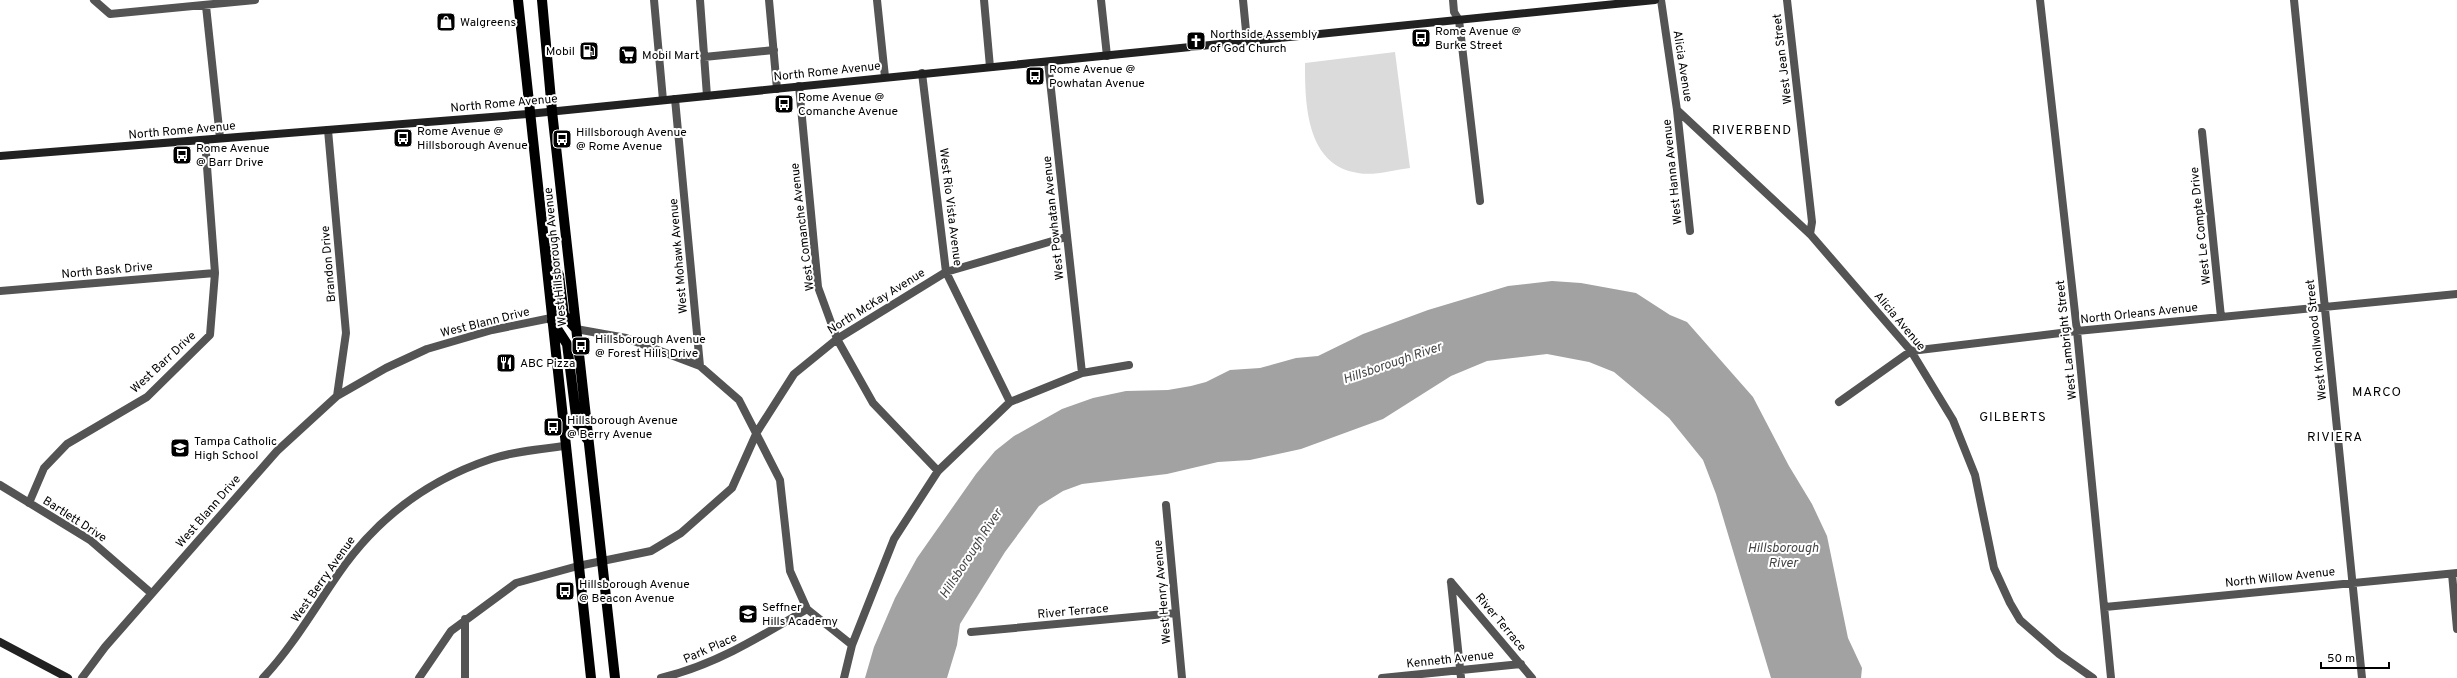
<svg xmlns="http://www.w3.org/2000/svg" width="2457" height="678" viewBox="0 0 2457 678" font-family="Overpass,sans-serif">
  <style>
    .green { fill: #dbdbdb }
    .water { fill: #a2a2a2 }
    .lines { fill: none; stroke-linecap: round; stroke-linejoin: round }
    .street { stroke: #545454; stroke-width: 8 }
    .secondary { stroke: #212121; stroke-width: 8 }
    .primary { stroke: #000; stroke-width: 10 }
    .labels { text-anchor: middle; stroke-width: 4; stroke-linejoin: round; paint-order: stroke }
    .poi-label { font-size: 12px; fill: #000; stroke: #fff; text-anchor: start }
    .street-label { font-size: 12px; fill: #000; stroke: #fff }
    .neighbourhood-label { font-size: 13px; letter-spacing: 1px; fill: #000; stroke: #fff }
    .water-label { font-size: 13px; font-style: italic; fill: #434343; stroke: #fff }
  </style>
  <rect width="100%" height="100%" fill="#fff"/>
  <path class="green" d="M1395,52L1410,168C1394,170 1373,176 1358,173C1306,165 1305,104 1305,63Z"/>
  <path class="water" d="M1552,281L1581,283L1636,293L1670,315L1687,322L1753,397L1789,466L1812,504L1827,536L1848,638L1862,668L1861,678H1771L1716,494L1703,460L1669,418L1614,372L1589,362L1547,354L1487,361L1451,376L1383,419L1301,449L1250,460L1218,462L1167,474L1082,484L1063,491L1039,506L1005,552L960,624L957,645L947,678H865L874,647L895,598L917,558L976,474L995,451L1014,436L1062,409L1093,398L1126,391L1168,390L1191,386L1206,382L1230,370L1260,368L1296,358L1318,356L1363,334L1428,310L1508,286Z"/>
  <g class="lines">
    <path class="street" d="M94,0L110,14L255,0
      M654,0L663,100
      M700,0L707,96
      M769,0L777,89
      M877,0L885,77
      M984,0L990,67
      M1101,0L1107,56
      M1243,0L1247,41
      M1453,0L1454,12L1459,20L1480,201
      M1661,0L1677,110L1810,234L1911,351L1953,420L1975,475L1994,568L2010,603L2020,620L2059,654L2093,678
      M1787,0L1812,222L1810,234
      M2040,0L2077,331L2111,678
      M2294,0L2362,678
      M206,6L220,138
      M704,57L774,50
      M1048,62L1082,373
      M922,73L946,272L1010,402
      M799,86L818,287L837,339L873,403L938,471
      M675,99L700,366L739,400L780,480L790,571L807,609L852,645
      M1677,110L1690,231
      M328,130L346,333L337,396
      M2202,132L2221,317
      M0,291L215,273
      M576,329L626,338L700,366
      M1839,402L1911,351L2077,331L2457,294
      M0,485L90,540L151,593
      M29,503L44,468L67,444L147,397L210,335L215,273L205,140
      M1166,505L1182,678
      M2452,574L2457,629
      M1451,582L1532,678
      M1451,582L1461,678
      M2105,607L2457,573
      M465,619V678
      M971,632L1176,613
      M82,678L105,647L277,451L337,396L386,368L427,349L492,330L551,318
      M263,678C293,646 314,609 339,573C377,518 428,480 491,459C515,451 541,449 565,446
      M419,678L451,631L516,583L578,566L651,551L681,533L732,488L757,432L794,374L837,339L946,272L1066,237
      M661,678C715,665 760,637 807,609
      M844,678L852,645L894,539L938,471L1010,402L1082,373L1129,365
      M1382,678L1521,664"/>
    <path class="secondary" d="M0,156L528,114L1655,0
      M0,642L68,678"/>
    <path class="primary" d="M518,0L591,678
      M542,0L552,111L615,678
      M546,247L559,275L564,315L576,329
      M552,321L567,344L577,424L587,439"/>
  </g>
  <defs>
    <g id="shop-square" transform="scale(1)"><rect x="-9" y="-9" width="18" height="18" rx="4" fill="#000" stroke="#fff"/><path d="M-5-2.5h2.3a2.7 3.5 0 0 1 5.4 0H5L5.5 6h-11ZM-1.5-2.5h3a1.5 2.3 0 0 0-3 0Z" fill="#fff"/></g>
    <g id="bus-square" transform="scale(1)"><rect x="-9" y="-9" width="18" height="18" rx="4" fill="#000" stroke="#fff"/><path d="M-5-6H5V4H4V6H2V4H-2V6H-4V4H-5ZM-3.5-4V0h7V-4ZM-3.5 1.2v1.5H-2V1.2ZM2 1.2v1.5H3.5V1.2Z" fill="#fff"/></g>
    <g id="church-square" transform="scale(1)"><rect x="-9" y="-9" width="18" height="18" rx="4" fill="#000" stroke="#fff"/><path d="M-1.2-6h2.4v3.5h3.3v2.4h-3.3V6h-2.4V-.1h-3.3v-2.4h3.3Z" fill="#fff"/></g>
    <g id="fuel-square" transform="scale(1)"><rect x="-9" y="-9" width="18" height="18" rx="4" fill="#000" stroke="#fff"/><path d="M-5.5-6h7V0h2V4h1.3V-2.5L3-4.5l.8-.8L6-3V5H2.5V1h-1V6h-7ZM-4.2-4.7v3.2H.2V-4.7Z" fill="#fff"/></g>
    <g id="supermarket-square" transform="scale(1)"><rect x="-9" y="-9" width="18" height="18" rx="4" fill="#000" stroke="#fff"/><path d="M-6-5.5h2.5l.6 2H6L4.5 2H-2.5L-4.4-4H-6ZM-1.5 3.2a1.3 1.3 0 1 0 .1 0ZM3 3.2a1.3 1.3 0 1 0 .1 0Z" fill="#fff"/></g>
    <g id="restaurant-square" transform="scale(1)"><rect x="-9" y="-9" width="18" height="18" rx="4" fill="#000" stroke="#fff"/><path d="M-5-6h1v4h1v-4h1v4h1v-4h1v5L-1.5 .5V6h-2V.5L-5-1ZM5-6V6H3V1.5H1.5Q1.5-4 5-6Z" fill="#fff"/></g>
    <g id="school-square" transform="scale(1)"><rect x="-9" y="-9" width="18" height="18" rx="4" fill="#000" stroke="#fff"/><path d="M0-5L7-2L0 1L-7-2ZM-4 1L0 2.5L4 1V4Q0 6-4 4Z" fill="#fff"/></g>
  </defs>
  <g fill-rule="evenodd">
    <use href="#shop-square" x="446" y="22"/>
    <use href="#bus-square" x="1421" y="38"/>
    <use href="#church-square" x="1196" y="41"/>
    <use href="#fuel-square" x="589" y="51"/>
    <use href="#supermarket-square" x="628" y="55"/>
    <use href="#bus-square" x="1035" y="76"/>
    <use href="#bus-square" x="784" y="104"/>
    <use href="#bus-square" x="403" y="138"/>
    <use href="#bus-square" x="562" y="139"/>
    <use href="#bus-square" x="182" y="155"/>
    <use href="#bus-square" x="581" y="346"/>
    <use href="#restaurant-square" x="506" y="363"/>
    <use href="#bus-square" x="553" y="427"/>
    <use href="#school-square" x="180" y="448"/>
    <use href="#bus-square" x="565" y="591"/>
    <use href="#school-square" x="748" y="614"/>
  </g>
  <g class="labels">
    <g class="poi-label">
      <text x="460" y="26">Walgreens</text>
      <text x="1435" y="35">Rome Avenue @<tspan x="1435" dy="14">Burke Street</tspan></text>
      <text x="1210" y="38">Northside Assembly<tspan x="1210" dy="14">of God Church</tspan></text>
      <text x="575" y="55" text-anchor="end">Mobil</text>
      <text x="642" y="59">Mobil Mart</text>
      <text x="1049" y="73">Rome Avenue @<tspan x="1049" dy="14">Powhatan Avenue</tspan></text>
      <text x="798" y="101">Rome Avenue @<tspan x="798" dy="14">Comanche Avenue</tspan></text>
      <text x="417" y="135">Rome Avenue @<tspan x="417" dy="14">Hillsborough Avenue</tspan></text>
      <text x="576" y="136">Hillsborough Avenue<tspan x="576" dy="14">@ Rome Avenue</tspan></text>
      <text x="196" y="152">Rome Avenue<tspan x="196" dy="14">@ Barr Drive</tspan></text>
      <text x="595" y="343">Hillsborough Avenue<tspan x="595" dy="14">@ Forest Hills Drive</tspan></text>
      <text x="520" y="367">ABC Pizza</text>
      <text x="567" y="424">Hillsborough Avenue<tspan x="567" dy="14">@ Berry Avenue</tspan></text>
      <text x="194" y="445">Tampa Catholic<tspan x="194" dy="14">High School</tspan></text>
      <text x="579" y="588">Hillsborough Avenue<tspan x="579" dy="14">@ Beacon Avenue</tspan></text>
      <text x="762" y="611">Seffner<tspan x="762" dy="14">Hills Academy</tspan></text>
    </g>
    <g class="street-label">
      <text transform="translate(1782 59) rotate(-97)" y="4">West Jean Street</text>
      <text transform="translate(1683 66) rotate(81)" y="4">Alicia Avenue</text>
      <text transform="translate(827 71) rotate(-6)" y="4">North Rome Avenue</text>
      <text transform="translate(504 103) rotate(-5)" y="4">North Rome Avenue</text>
      <text transform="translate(182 130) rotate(-5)" y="4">North Rome Avenue</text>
      <text transform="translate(1672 172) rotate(-96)" y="4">West Hanna Avenue</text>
      <text transform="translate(951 207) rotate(83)" y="4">West Rio Vista Avenue</text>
      <text transform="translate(1053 218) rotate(-96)" y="4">West Powhatan Avenue</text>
      <text transform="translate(2200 226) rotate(-96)" y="4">West Le Compte Drive</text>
      <text transform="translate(802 227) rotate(-97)" y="4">West Comanche Avenue</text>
      <text transform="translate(678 256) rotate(-95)" y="4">West Mohawk Avenue</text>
      <text transform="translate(555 257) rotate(-96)" y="4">West Hillsborough Avenue</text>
      <text transform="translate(328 264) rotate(-95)" y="4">Brandon Drive</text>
      <text transform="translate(107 270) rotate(-5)" y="4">North Bask Drive</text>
      <text transform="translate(876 301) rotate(-32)" y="4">North McKay Avenue</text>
      <text transform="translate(2139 313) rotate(-6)" y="4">North Orleans Avenue</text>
      <text transform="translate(1900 321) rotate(50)" y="4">Alicia Avenue</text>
      <text transform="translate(485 322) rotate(-14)" y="4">West Blann Drive</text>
      <text transform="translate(2066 340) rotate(-96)" y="4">West Lambright Street</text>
      <text transform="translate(2316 340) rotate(-96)" y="4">West Knollwood Street</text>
      <text transform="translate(163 362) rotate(-43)" y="4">West Barr Drive</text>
      <text transform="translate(208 511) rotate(-49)" y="4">West Blann Drive</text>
      <text transform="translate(75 519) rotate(33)" y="4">Bartlett Drive</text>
      <text transform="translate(2280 577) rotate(-6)" y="4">North Willow Avenue</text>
      <text transform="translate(323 579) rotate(-55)" y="4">West Berry Avenue</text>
      <text transform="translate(1162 592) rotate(-95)" y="4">West Henry Avenue</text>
      <text transform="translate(1073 611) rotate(-5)" y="4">River Terrace</text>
      <text transform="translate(1501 622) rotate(50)" y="4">River Terrace</text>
      <text transform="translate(710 648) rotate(-24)" y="4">Park Place</text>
      <text transform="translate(1450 659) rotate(-6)" y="4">Kenneth Avenue</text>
    </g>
    <g class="neighbourhood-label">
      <text x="1752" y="134">RIVERBEND</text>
      <text x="2377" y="396">MARCO</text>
      <text x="2013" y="421">GILBERTS</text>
      <text x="2335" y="441">RIVIERA</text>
    </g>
    <g class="water-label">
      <text transform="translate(1392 362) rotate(-19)" y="5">Hillsborough River</text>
      <text x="1783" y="552">Hillsborough<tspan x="1783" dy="15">River</tspan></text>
      <text transform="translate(970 553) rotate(-57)" y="5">Hillsborough River</text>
    </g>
  </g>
  <path d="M2321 662v6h68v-6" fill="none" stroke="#000000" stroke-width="2"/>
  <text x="2327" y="662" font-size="12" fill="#000000" stroke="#ffffff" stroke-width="3" paint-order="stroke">50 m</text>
</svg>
